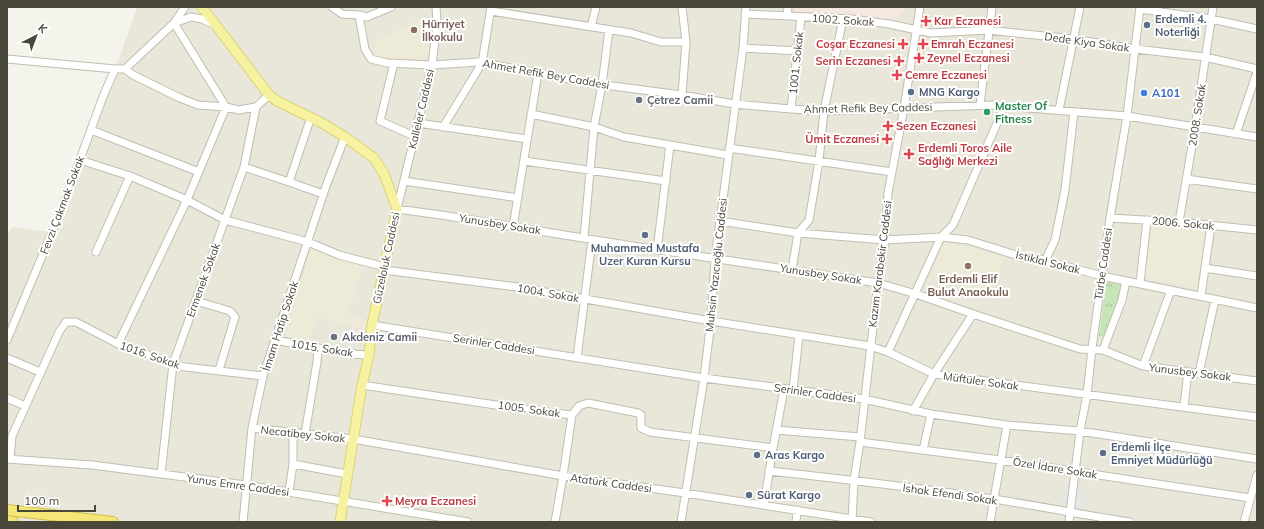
<svg xmlns="http://www.w3.org/2000/svg" width="1264" height="529" viewBox="0 0 1264 529" font-family="Mulish,sans-serif">
  <style>
    .residential { fill: #e8e7da }
    .education { fill: #edebd7 }
    .medical { fill: #f4e8e1 }
    .park { fill: url(#park-tufts) }
    .parking { fill: #e7e6e3 }
    .lines { fill: none; stroke-linecap: round; stroke-linejoin: round }
    .minor-casing { stroke: #c0beaf; stroke-width: 9 }
    .major-casing { stroke: #dcd473; stroke-width: 11 }
    .highway-casing { stroke: #d3c048; stroke-width: 12 }
    .minor { stroke: #fff; stroke-width: 7 }
    .major { stroke: #f7f2a2; stroke-width: 9 }
    .highway { stroke: #f4e778; stroke-width: 10 }
    .health-dot { fill: #e0444e; stroke: #fff; stroke-width: 1.5 }
    .service-dot { fill: #5c6f8a; stroke: #fff; stroke-width: 1.5 }
    .education-dot { fill: #8d6e63; stroke: #fff; stroke-width: 1.5 }
    .shop-dot { fill: #3f7fe0; stroke: #fff; stroke-width: 1.5 }
    .worship-dot { fill: #6b7280; stroke: #fff; stroke-width: 1.5 }
    .leisure-dot { fill: #2e9e5b; stroke: #fff; stroke-width: 1.5 }
    .labels { text-anchor: middle; stroke-width: 4; stroke-linejoin: round; paint-order: stroke }
    .service-label { font-size: 11px; font-weight: bold; fill: #4e5e75; stroke: #fff; text-anchor: start }
    .street-label { font-size: 11px; fill: #49463a; stroke: #fff }
    .health-label { font-size: 11px; font-weight: bold; fill: #be3a42; stroke: #fff; text-anchor: start }
    .education-label { font-size: 11px; font-weight: bold; fill: #785e54; stroke: #fff; text-anchor: start }
    .shop-label { font-size: 11px; font-weight: bold; fill: #366cbe; stroke: #fff; text-anchor: start }
    .worship-label { font-size: 11px; font-weight: bold; fill: #5b616d; stroke: #fff; text-anchor: start }
    .leisure-label { font-size: 11px; font-weight: bold; fill: #27864d; stroke: #fff; text-anchor: start }
  </style>
  <defs>
    <pattern id="park-tufts" width="24" height="20" patternUnits="userSpaceOnUse"><rect width="24" height="20" fill="#c7e6b8"/><path d="M3 7l-1-3M5 7V3M7 7l1-3M15 17l-1-3M17 17v-4M19 17l1-3" fill="none" stroke="#acc79f"/></pattern>
  </defs>
  <rect width="100%" height="100%" fill="#f5f4ec"/>
  <path class="residential" d="M137,7H1257V522H7V235L12,227L59,233Z"/>
  <path class="education" d="M433,17L430,59L391,60L375,56L376,40L417,20Z
    M1151,225L1204,226L1207,232L1197,288L1147,279L1144,276Z
    M946,242L1004,257L988,297L932,276L942,244Z
    M315,247L364,261L348,315L370,321L367,330L316,316L309,341L286,335L311,249Z"/>
  <path class="medical" d="M792,7H907L894,21L794,11Z"/>
  <path class="park" d="M1109,281L1123,284L1119,302L1106,337L1099,336L1106,284Z"/>
  <path class="parking" d="M1062,485L1069,486L1065,509L1058,508Z
    M1079,489L1086,490L1083,512L1076,511Z"/>
  <g class="lines">
    <g class="minor-casing">
      <path id="minor" d="M332,7L342,14L359,15L367,17L391,7
        M436,7L437,23L432,65L397,209L441,215L645,248L878,283L916,294L973,314L1080,349L1103,350L1143,366L1257,381
        M1140,9L1211,19L1257,29
        M491,11L631,33L661,42H686
        M745,14L852,19L889,24L931,33L988,30L1073,39L1135,49L1205,57L1257,69
        M359,15L365,49L371,59L387,63L432,65L479,62L589,83L682,95L734,104L791,109L824,111L993,105L1127,116L1257,137
        M787,16L788,7
        M591,27L596,7
        M743,48L798,51
        M7,59L115,69H125L174,23L191,17L202,19L215,25
        M394,63L380,121L414,136
        M125,69L133,75L180,98L198,105L226,107L239,110L256,107
        M682,95L686,42L682,7
        M980,105L992,7
        M791,109L801,17
        M1059,110L1080,7
        M531,114L594,127L624,137L728,155
        M418,123L527,139
        M443,127L482,63L491,7
        M91,130L199,172
        M1236,134L1257,72
        M729,148L892,172
        M80,160L130,176L187,200L225,220L308,242L339,255L385,267
        M524,161L666,181
        M244,167L289,182L323,194
        M1186,179L1257,189
        M404,181L518,198
        M289,182L311,117
        M1110,218L1179,222L1257,230
        M720,221L798,233L885,240L941,237L968,240L1022,257L1039,259L1102,276L1257,308
        M1179,222L1195,128L1213,7
        M513,227L538,73
        M584,238L594,127L602,85L609,30
        M657,250L670,145
        M96,252L130,176
        M1045,261L1055,240L1065,190L1074,112
        M1205,268L1257,276
        M384,270L517,287L711,321L870,346L888,352L934,374L1257,417
        M792,270L798,233L809,220L819,161L824,111L843,19
        M1140,283L1147,220
        M1201,296L1211,225
        M196,301L230,311L235,317L219,370
        M372,325L704,378L864,399L931,414L1007,425L1080,431L1257,459
        M7,340L61,211L104,94L115,69
        M275,340L350,354L369,355
        M118,344L187,200L226,107L174,23L185,7
        M1103,350L1122,300L1126,281
        M888,352L941,237L953,225L1004,107
        M7,358L40,372
        M577,358L592,240
        M1143,366L1171,290
        M1199,373L1215,300
        M362,385L536,411L572,415L579,406L588,403L638,413L641,415V428L650,432L773,448
        M793,390L799,335
        M7,398L25,406
        M1184,407L1188,371
        M913,411L934,374L973,314
        M252,428L353,439L563,476L685,493L871,522
        M776,430L860,437
        M305,434L317,362L318,348
        M860,442L1000,460L1250,498
        M923,450L931,414
        M7,459L92,465L246,485L468,522
        M10,459L12,436L59,332L66,322H76L118,344L173,364L185,367L263,376
        M293,464L347,474
        M769,471C844,479 918,488 993,499C1039,506 1084,515 1130,522
        M161,474L173,364L244,167L256,107L269,95
        M289,492L293,464V433
        M764,505L773,448L784,389
        M243,522L252,428L263,376L326,186L345,137
        M555,522L563,476L572,415
        M681,522L704,378L711,321L715,259L743,48L746,7
        M796,522L797,510
        M852,522L854,480L860,442L878,283L885,240L888,193L904,108L920,7
        M990,522L1007,425
        M1069,522L1080,431L1087,395L1092,348L1110,218L1127,116L1140,7
        M1244,522L1257,475"/>
    </g>
    <g class="major-casing">
      <path id="major" d="M202,7L269,95L277,101L322,123L345,137L374,158L384,174L397,209L372,325L369,355L362,385L340,522"/>
    </g>
    <g class="highway-casing">
      <path id="highway" d="M7,510L113,522
        M7,521L13,522"/>
    </g>
    <use href="#minor" class="minor"/>
    <use href="#major" class="major"/>
    <use href="#highway" class="highway"/>
  </g>
  <g class="health-dot">
    <path d="M924 15h4v4h4v4h-4v4h-4v-4h-4v-4h4z"/>
    <path d="M901 38h4v4h4v4h-4v4h-4v-4h-4v-4h4z"/>
    <path d="M921 38h4v4h4v4h-4v4h-4v-4h-4v-4h4z"/>
    <path d="M917 52h4v4h4v4h-4v4h-4v-4h-4v-4h4z"/>
    <path d="M897 55h4v4h4v4h-4v4h-4v-4h-4v-4h4z"/>
    <path d="M895 69h4v4h4v4h-4v4h-4v-4h-4v-4h4z"/>
    <path d="M886 120h4v4h4v4h-4v4h-4v-4h-4v-4h4z"/>
    <path d="M885 133h4v4h4v4h-4v4h-4v-4h-4v-4h4z"/>
    <path d="M907 148h4v4h4v4h-4v4h-4v-4h-4v-4h4z"/>
    <path d="M385 495h4v4h4v4h-4v4h-4v-4h-4v-4h4z"/>
  </g>
  <g class="service-dot">
    <circle cx="1147" cy="25" r="4"/>
    <circle cx="911" cy="92" r="4"/>
    <circle cx="645" cy="235" r="4"/>
    <circle cx="1103" cy="453" r="4"/>
    <circle cx="757" cy="455" r="4"/>
    <circle cx="749" cy="495" r="4"/>
  </g>
  <g class="education-dot">
    <circle cx="414" cy="30" r="4"/>
    <circle cx="968" cy="266" r="4"/>
  </g>
  <circle class="shop-dot" cx="1144" cy="93" r="4"/>
  <g class="worship-dot">
    <circle cx="639" cy="100" r="4"/>
    <circle cx="334" cy="337" r="4"/>
  </g>
  <circle class="leisure-dot" cx="987" cy="112" r="4"/>
  <g class="labels">
    <g class="service-label">
      <text x="1155" y="23">Erdemli 4.<tspan x="1155" dy="13">Noterliği</tspan></text>
      <text x="919" y="96">MNG Kargo</text>
      <text x="645" y="252" text-anchor="middle">Muhammed Mustafa<tspan x="645" dy="13">Uzer Kuran Kursu</tspan></text>
      <text x="1111" y="451">Erdemli İlçe<tspan x="1111" dy="13">Emniyet Müdürlüğü</tspan></text>
      <text x="765" y="459">Aras Kargo</text>
      <text x="757" y="499">Sürat Kargo</text>
    </g>
    <g class="street-label">
      <text transform="translate(843 20) rotate(4)" y="4">1002. Sokak</text>
      <text transform="translate(1087 42) rotate(8)" y="4">Dede Kiya Sokak</text>
      <text transform="translate(796 63) rotate(-84)" y="4">1001. Sokak</text>
      <text transform="translate(546 74) rotate(10)" y="4">Ahmet Refik Bey Caddesi</text>
      <text transform="translate(868 108) rotate(-1)" y="4">Ahmet Refik Bey Caddesi</text>
      <text transform="translate(421 109) rotate(-77)" y="4">Kalleler Caddesi</text>
      <text transform="translate(1197 115) rotate(-81)" y="4">2008. Sokak</text>
      <text transform="translate(62 205) rotate(-69)" y="4">Fevzi Çakmak Sokak</text>
      <text transform="translate(1183 223) rotate(5)" y="4">2006. Sokak</text>
      <text transform="translate(500 224) rotate(9)" y="4">Yunusbey Sokak</text>
      <text transform="translate(386 258) rotate(-78)" y="4">Güzeloluk Caddesi</text>
      <text transform="translate(1048 262) rotate(14)" y="4">İstiklal Sokak</text>
      <text transform="translate(880 264) rotate(-83)" y="4">Kazım Karabekir Caddesi</text>
      <text transform="translate(1103 264) rotate(-82)" y="4">Türbe Caddesi</text>
      <text transform="translate(716 265) rotate(-84)" y="4">Muhsin Yazıcıoğlu Caddesi</text>
      <text transform="translate(821 274) rotate(9)" y="4">Yunusbey Sokak</text>
      <text transform="translate(203 280) rotate(-70)" y="4">Ermenek Sokak</text>
      <text transform="translate(548 293) rotate(10)" y="4">1004. Sokak</text>
      <text transform="translate(280 326) rotate(-72)" y="4">İmam Hatip Sokak</text>
      <text transform="translate(494 344) rotate(9)" y="4">Serinler Caddesi</text>
      <text transform="translate(322 348) rotate(9)" y="4">1015. Sokak</text>
      <text transform="translate(150 355) rotate(19)" y="4">1016. Sokak</text>
      <text transform="translate(1190 372) rotate(7)" y="4">Yunusbey Sokak</text>
      <text transform="translate(981 381) rotate(8)" y="4">Müftüler Sokak</text>
      <text transform="translate(815 393) rotate(8)" y="4">Serinler Caddesi</text>
      <text transform="translate(529 409) rotate(8)" y="4">1005. Sokak</text>
      <text transform="translate(303 434) rotate(6)" y="4">Necatibey Sokak</text>
      <text transform="translate(1055 468) rotate(9)" y="4">Özel İdare Sokak</text>
      <text transform="translate(611 483) rotate(8)" y="4">Atatürk Caddesi</text>
      <text transform="translate(238 485) rotate(8)" y="4">Yunus Emre Caddesi</text>
      <text transform="translate(950 494) rotate(8)" y="4">İshak Efendi Sokak</text>
    </g>
    <g class="health-label">
      <text x="934" y="25">Kar Eczanesi</text>
      <text x="895" y="48" text-anchor="end">Coşar Eczanesi</text>
      <text x="931" y="48">Emrah Eczanesi</text>
      <text x="927" y="62">Zeynel Eczanesi</text>
      <text x="891" y="65" text-anchor="end">Serin Eczanesi</text>
      <text x="905" y="79">Cemre Eczanesi</text>
      <text x="896" y="130">Sezen Eczanesi</text>
      <text x="879" y="143" text-anchor="end">Ümit Eczanesi</text>
      <text x="918" y="152">Erdemli Toros Aile<tspan x="918" dy="13">Sağlığı Merkezi</tspan></text>
      <text x="395" y="505">Meyra Eczanesi</text>
    </g>
    <g class="education-label">
      <text x="422" y="28">Hürriyet<tspan x="422" dy="13">İlkokulu</tspan></text>
      <text x="968" y="283" text-anchor="middle">Erdemli Elif<tspan x="968" dy="13">Bulut Anaokulu</tspan></text>
    </g>
    <g class="shop-label">
      <text x="1152" y="97">A101</text>
    </g>
    <g class="worship-label">
      <text x="647" y="104">Çetrez Camii</text>
      <text x="342" y="341">Akdeniz Camii</text>
    </g>
    <g class="leisure-label">
      <text x="995" y="110">Master Of<tspan x="995" dy="13">Fitness</tspan></text>
    </g>
  </g>
  <rect width="1264" height="529" fill="none" stroke="#49463a" stroke-width="16"/>
  <g transform="translate(36 36) rotate(42)" stroke="#ffffff" stroke-width="3" paint-order="stroke">
  <path d="M0-3L7 15L0 10L-7 15Z" fill="#49463a"/>
  <text y="-6" font-size="11" font-weight="bold" text-anchor="middle" fill="#49463a">K</text>
  </g>
  <path d="M18 505v6h77v-6" fill="none" stroke="#49463a" stroke-width="2"/>
  <text x="24" y="505" font-size="12" fill="#49463a" stroke="#ffffff" stroke-width="3" paint-order="stroke">100 m</text>
</svg>
